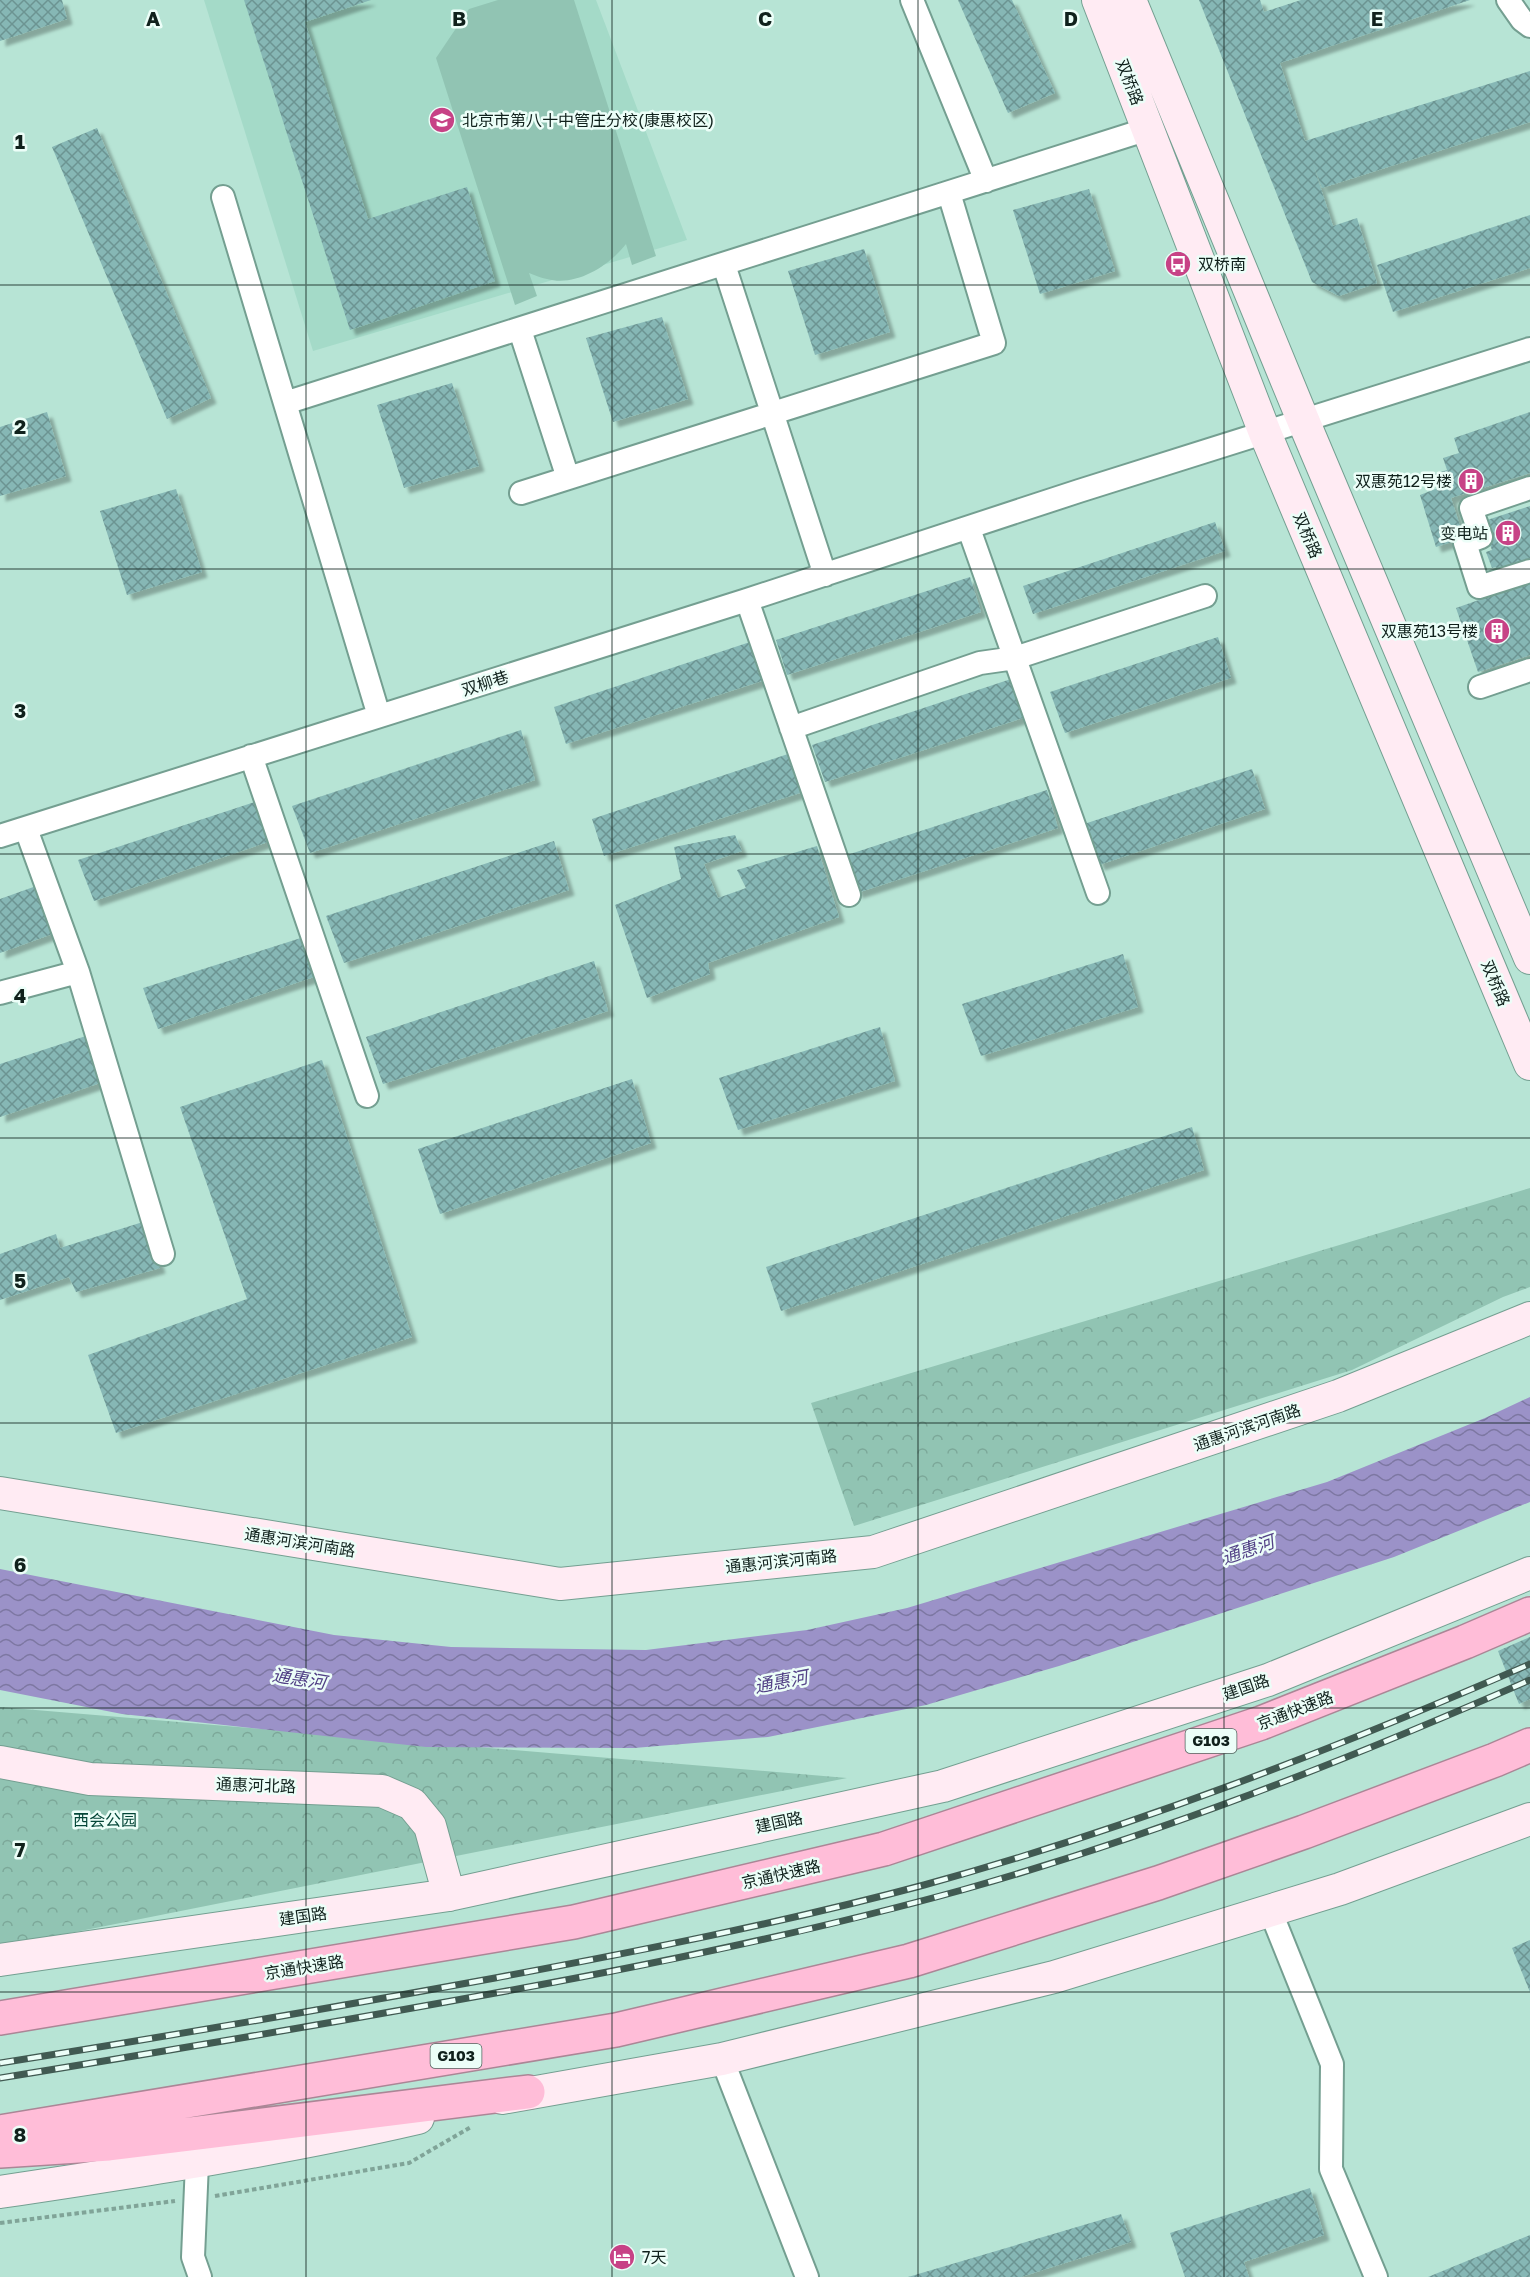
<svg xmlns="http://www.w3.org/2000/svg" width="1530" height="2277" viewBox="0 0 1530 2277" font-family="'Golos Text','Noto Sans SC',sans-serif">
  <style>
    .built { fill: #a4dac8 }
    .forest { fill: url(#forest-crowns) }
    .garden { fill: #91c4b3 }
    .water { fill: url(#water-waves) }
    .building { fill: url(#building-cross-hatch); filter: url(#shadow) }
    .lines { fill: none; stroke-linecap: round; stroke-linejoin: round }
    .street-casing { stroke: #749f91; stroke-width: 26 }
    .secondary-casing { stroke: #749f91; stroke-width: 34 }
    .highway-casing { stroke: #ab8696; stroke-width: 36 }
    .path { stroke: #80a498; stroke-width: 4; stroke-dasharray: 4.5 3; stroke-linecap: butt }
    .street { stroke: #fff; stroke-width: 22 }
    .secondary { stroke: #ffebf3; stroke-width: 32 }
    .highway { stroke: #ffbdd8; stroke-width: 33 }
    .rail-casing { stroke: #415a52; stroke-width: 7 }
    .rail { stroke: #ecfef8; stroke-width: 4.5; stroke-dasharray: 14; stroke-linecap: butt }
    .grid { fill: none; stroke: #10211c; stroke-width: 1.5; stroke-opacity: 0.55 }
    .labels { text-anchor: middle; stroke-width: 5; stroke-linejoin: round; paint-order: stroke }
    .shield { fill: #ecfef8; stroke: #52635e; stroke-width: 1.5 }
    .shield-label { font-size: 15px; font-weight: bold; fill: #10211c }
    .street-label { font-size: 16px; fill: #10211c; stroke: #ecfef8 }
    .poi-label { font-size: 16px; fill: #10211c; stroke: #ecfef8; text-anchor: start }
    .park-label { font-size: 16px; fill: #044637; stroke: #ecfef8 }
    .water-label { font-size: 18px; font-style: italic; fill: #524186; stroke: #ecfef8 }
    .grid-label { font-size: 20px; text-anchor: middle; font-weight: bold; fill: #10211c; stroke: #ecfef8; stroke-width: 5; stroke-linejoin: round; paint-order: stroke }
  </style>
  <defs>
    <pattern id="forest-crowns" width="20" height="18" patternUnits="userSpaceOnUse" patternTransform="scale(1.5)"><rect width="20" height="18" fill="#91c4b3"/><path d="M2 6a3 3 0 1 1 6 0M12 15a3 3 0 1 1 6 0" fill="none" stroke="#7ca899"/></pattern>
    <pattern id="water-waves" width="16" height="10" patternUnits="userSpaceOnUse" patternTransform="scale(1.5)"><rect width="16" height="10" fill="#9b92c8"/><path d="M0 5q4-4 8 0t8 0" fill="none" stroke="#7d77a2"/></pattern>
    <pattern id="building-cross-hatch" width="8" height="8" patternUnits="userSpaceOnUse" patternTransform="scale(1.5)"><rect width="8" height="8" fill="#86b7b5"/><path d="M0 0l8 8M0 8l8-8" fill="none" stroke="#6c9492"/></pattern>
    <filter id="shadow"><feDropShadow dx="5.5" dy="5.5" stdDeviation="1.5" flood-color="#0004"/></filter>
  </defs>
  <rect width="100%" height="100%" fill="#b7e4d5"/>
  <path class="built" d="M204,0H596L687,240L313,351Z"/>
  <path class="forest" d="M1530,1188V1287L1503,1297L1352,1370L854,1526L811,1403Z
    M0,1707L847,1778L0,1947Z"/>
  <path class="garden" d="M498,0H574L656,256L632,265L626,244C609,266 576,287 547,279C541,278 535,275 529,273L537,296L515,305L436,58L469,9Z"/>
  <path class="water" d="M1530,1397V1502L1394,1557L1059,1666L926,1705L768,1737L634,1748L426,1747L122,1714L0,1690V1569L334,1635L451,1647L646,1650L807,1630L907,1608L1327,1482L1485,1418Z"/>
  <path class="building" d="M0,0H62L67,19L0,41Z
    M244,0H371L305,22L368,219L467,187L495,281L350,330Z
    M958,0H1012L1055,93L1008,113Z
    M1199,0H1260L1264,12L1301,0H1470L1280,63L1305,141L1530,71V122L1322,188L1313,164L1333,226L1357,218L1377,283L1339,296L1312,282Z
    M97,128L211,398L167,419L52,147Z
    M1089,189L1115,271L1040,294L1013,210Z
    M1530,215V268L1393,312L1377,265Z
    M864,249L890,332L815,355L788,271Z
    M662,317L688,399L613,422L586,338Z
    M452,383L479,466L404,488L377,405Z
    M47,412L66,476L0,496V427Z
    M1530,412V473L1451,498L1464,538L1436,547L1420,495L1438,488L1434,474L1447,470L1443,458L1459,453L1454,438Z
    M176,489L202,572L127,595L100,511Z
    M1530,506V564L1499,574L1496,567L1492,568L1486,552L1492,550L1481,522Z
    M1215,522L1225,551L1033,614L1023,586Z
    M970,577L981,612L787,675L776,640Z
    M1530,582V655L1478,672L1456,608Z
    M1218,637L1231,678L1065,733L1050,692Z
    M756,640L768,679L566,744L554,707Z
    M1014,678L1026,717L825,782L812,745Z
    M521,730L535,780L310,853L292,806Z
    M794,752L806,791L604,856L592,819Z
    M1252,769L1265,809L1099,865L1084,824Z
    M1047,790L1058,828L857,893L844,856Z
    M258,801L271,841L94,901L78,860Z
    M735,835L742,851L704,864L718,898L746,888L737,870L817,846L839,917L708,963L710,974L647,998L615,905L681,879L674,847Z
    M554,841L569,890L344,963L326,916Z
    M39,885L55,933L0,953V899Z
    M304,937L317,976L158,1029L143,988Z
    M1123,954L1138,1007L981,1056L962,1004Z
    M594,961L608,1011L383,1084L366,1037Z
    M880,1027L895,1081L738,1130L719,1078Z
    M92,1034L106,1081L0,1117V1064Z
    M322,1060L412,1337L116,1433L88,1355L247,1299L180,1107Z
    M632,1079L651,1143L440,1214L418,1149Z
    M1192,1127L1204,1170L781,1311L766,1267Z
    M146,1221L160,1268L76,1292L69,1277L0,1300V1254L56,1234L60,1248Z
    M1530,1637V1699L1519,1704L1498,1651Z
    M1530,1940V1992L1512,1948Z
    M1310,2188L1324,2235L1244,2262L1249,2277H1185L1170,2233Z
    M1121,2214L1131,2242L1021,2277H908Z
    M1530,2235V2277H1428Z"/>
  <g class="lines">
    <g class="street-casing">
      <path id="street" d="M912,0L986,181
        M1508,0L1522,20L1530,26
        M223,197L379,716
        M724,265L825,575
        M520,330L568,478
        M285,403L1148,129
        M1530,488L1471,508L1481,537L1465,543L1479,587L1530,571
        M521,493L994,343L949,193
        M969,529L1098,893
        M747,600L849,895
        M1480,687L1530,670
        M791,728L980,663L1015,658L1205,596
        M251,756L367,1096
        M0,836L747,600L1079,491L1530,349
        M78,972L163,1254
        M0,993L78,972L26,829
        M1270,1910L1332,2064L1331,2169L1376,2277
        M722,2059L807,2277
        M197,2163L193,2257L200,2277"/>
    </g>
    <g class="secondary-casing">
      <path id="secondary" d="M1098,0L1265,433L1530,1064
        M1130,0L1303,420L1530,958
        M0,1493L560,1584L873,1552L1338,1396L1530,1318
        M0,1762L90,1779L382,1791L412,1804L430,1826L449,1895
        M0,1960L449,1895L943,1786L1268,1680L1530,1573
        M502,2098L722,2059L1054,1977L1340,1889L1530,1819
        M0,2192C140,2171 280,2150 418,2118"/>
    </g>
    <g class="highway-casing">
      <path id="highway" d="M0,2018L574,1922L884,1849L1261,1723L1465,1642L1530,1614
        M0,2132L616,2030L909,1961L1158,1883L1304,1832L1495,1760L1530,1745
        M0,2151L109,2144L528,2092"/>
    </g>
    <path class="path" d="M215,2196L409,2163L471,2127
      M0,2223L175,2201"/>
    <use href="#street" class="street"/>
    <use href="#secondary" class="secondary"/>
    <use href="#highway" class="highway"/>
    <g class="rail-casing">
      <path id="rail" d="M0,2063C165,2037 330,2008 495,1978C639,1951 782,1923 924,1885C1132,1828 1332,1750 1530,1664
        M0,2078C160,2052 320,2025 479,1996C642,1967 803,1934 962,1890C1157,1835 1345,1761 1530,1680"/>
    </g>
    <use href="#rail" class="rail"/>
  </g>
  <path class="grid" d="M306,0V2277M612,0V2277M918,0V2277M1224,0V2277M0,285H1530M0,569H1530M0,854H1530M0,1138H1530M0,1423H1530M0,1708H1530M0,1992H1530"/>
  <defs>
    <g id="school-disc" transform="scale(1.35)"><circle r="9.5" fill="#c74286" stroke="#ecfef8"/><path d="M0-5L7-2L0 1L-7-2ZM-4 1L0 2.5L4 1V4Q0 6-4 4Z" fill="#fff"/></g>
    <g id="bus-disc" transform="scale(1.35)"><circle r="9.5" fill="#c74286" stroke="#ecfef8"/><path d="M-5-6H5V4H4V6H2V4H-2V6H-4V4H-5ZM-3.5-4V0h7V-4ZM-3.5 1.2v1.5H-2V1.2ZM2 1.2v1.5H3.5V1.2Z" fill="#fff"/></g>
    <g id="building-disc" transform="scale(1.35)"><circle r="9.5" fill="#c74286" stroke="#ecfef8"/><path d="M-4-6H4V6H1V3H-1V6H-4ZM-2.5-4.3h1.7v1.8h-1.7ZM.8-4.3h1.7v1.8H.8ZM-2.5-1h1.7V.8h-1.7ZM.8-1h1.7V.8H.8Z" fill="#fff"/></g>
    <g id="hotel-disc" transform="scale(1.35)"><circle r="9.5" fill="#c74286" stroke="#ecfef8"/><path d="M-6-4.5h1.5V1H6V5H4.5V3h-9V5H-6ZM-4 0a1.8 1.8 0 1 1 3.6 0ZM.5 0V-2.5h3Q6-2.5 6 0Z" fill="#fff"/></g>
  </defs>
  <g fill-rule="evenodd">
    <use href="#school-disc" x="442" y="120"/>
    <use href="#bus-disc" x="1178" y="264"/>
    <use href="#building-disc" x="1471" y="481"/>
    <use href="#building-disc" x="1508" y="533"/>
    <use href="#building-disc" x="1497" y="631"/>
    <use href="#hotel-disc" x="622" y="2257"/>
  </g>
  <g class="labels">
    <g class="shield">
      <rect x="1185.5" y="1729" width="51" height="24" rx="4.5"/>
      <rect x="430.5" y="2044" width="51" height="24" rx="4.5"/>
    </g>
    <g class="shield-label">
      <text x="1211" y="1746">G103</text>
      <text x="456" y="2061">G103</text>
    </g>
    <g class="street-label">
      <text transform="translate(1130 82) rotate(69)" y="6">双桥路</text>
      <text transform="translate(1308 535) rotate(67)" y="6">双桥路</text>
      <text transform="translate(485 683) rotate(-18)" y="6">双柳巷</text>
      <text transform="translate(1496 983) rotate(67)" y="6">双桥路</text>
      <text transform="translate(1247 1427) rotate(-19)" y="6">通惠河滨河南路</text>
      <text transform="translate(300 1542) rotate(9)" y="6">通惠河滨河南路</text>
      <text transform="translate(781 1561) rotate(-6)" y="6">通惠河滨河南路</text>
      <text transform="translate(1246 1687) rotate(-19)" y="6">建国路</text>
      <text transform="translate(1295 1710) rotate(-21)" y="6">京通快速路</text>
      <text transform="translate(256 1785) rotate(2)" y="6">通惠河北路</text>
      <text transform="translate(779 1822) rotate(-12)" y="6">建国路</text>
      <text transform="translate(781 1874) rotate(-13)" y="6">京通快速路</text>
      <text transform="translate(303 1916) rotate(-8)" y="6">建国路</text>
      <text transform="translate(304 1967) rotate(-9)" y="6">京通快速路</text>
    </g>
    <g class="poi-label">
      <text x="462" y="126">北京市第八十中管庄分校(康惠校区)</text>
      <text x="1198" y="270">双桥南</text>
      <text x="1452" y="487" text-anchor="end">双惠苑12号楼</text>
      <text x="1488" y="539" text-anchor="end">变电站</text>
      <text x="1478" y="637" text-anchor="end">双惠苑13号楼</text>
      <text x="642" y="2263">7天</text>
    </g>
    <g class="park-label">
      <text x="105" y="1826">西会公园</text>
    </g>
    <g class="water-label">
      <text transform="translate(1248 1550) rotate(-19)" y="6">通惠河</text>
      <text transform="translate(299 1679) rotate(9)" y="6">通惠河</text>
      <text transform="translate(781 1682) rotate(-11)" y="6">通惠河</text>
    </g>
  </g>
  <g class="grid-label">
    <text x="153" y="26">A</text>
    <text x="459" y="26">B</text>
    <text x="765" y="26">C</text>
    <text x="1071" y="26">D</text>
    <text x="1377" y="26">E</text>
    <text x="20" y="149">1</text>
    <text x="20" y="434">2</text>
    <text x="20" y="718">3</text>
    <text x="20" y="1003">4</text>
    <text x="20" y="1288">5</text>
    <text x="20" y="1572">6</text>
    <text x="20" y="1857">7</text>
    <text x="20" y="2142">8</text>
  </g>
</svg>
